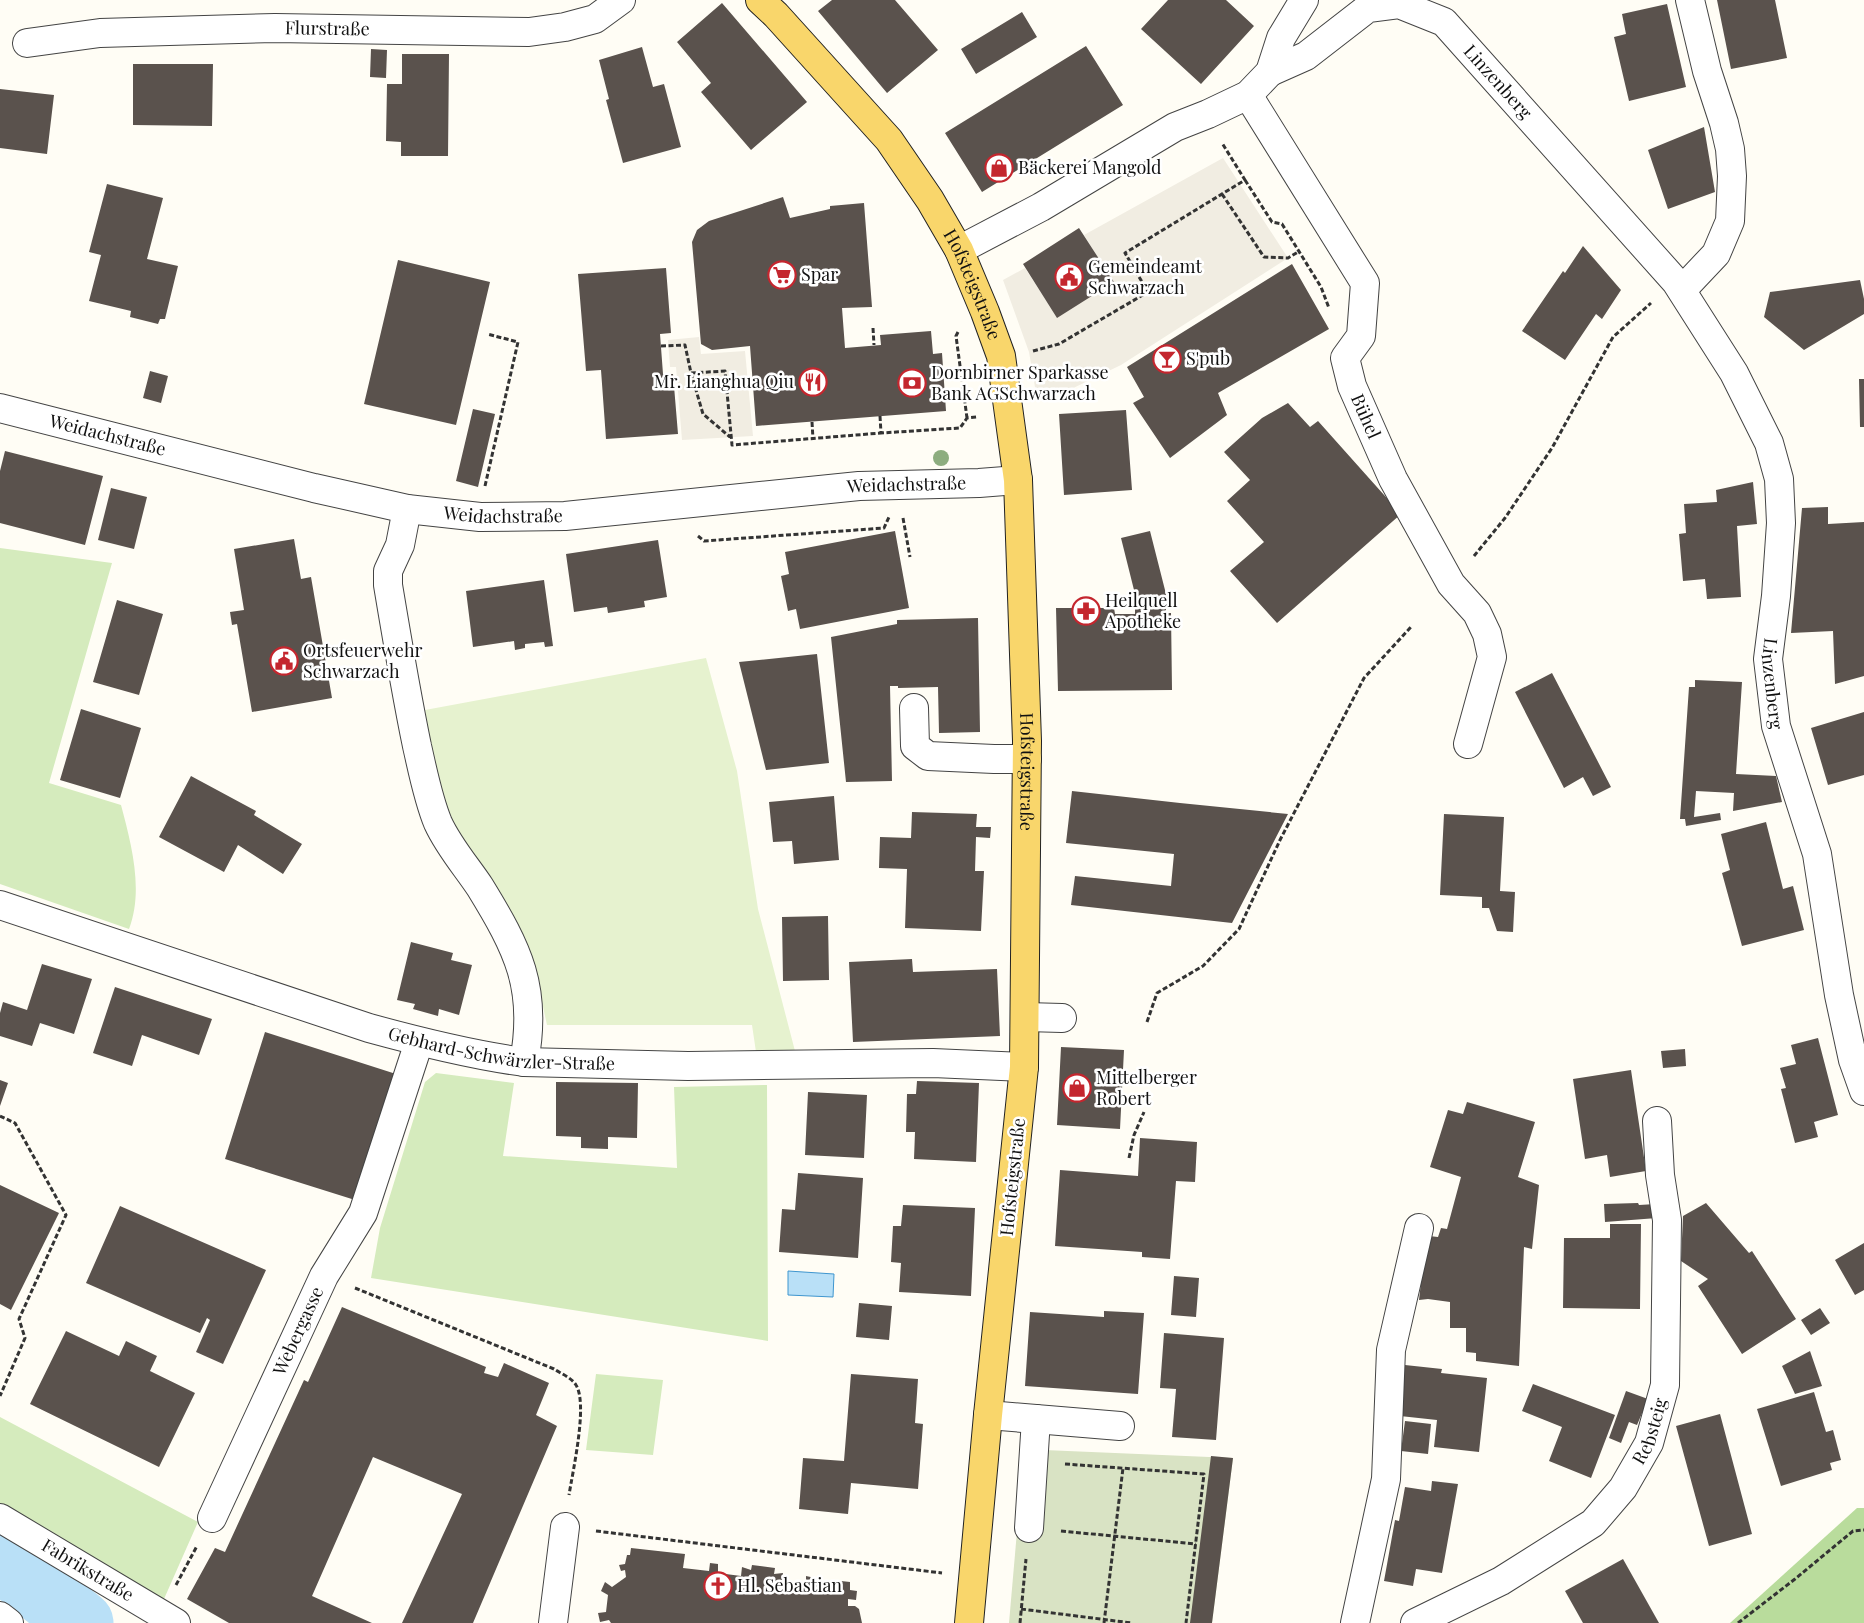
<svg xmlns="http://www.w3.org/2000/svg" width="1864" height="1623" viewBox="0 0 1864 1623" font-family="'Playfair Display',serif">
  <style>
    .green { fill: #d5ebbd }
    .forest { fill: #b9dc9c }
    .cemetery { fill: #d9e3c4 }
    .pitch { fill: #e6f2cf }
    .plaza { fill: #f1ede2 }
    .water { fill: #b9e0f7; stroke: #3f96cf }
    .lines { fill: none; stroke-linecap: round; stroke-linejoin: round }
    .river { stroke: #b9e0f7; stroke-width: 65 }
    .building { fill: #5a524d }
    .minor-casing { stroke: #444; stroke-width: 30 }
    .major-casing { stroke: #222; stroke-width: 30 }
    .path { stroke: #333; stroke-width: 3; stroke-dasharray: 5 2.5; stroke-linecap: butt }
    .minor { stroke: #fff; stroke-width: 28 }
    .major { stroke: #f9d66b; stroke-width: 28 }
    .tree { fill: #8dad7f }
    .labels { text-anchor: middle; stroke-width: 5; stroke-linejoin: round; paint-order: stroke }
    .street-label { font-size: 18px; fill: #111; stroke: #fff }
    .poi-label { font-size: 18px; fill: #111; stroke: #fff; text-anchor: start }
  </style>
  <rect width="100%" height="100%" fill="#fffdf5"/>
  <path class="green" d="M0,548L112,563L49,783L121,805C131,843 144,890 129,929L0,884Z
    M436,1073L514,1083L503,1156L677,1168L674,1087L767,1085L768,1341L371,1278L380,1228L425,1082Z
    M596,1374L663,1380L653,1455L586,1450Z
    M0,1417L198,1522L164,1599L0,1506Z"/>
  <path class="forest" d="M1857,1508H1864V1623H1730Z"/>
  <path class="cemetery" d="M1044,1450L1233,1458L1212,1623H1009L1022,1474Z"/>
  <path class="pitch" d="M706,658L737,771L758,909L795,1051L756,1052L752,1025H547L537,979L451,823L437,781L425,710Z"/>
  <path class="plaza" d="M1223,158L1288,258L1121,365L1065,392L1036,393L1029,352L1003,280L1025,268L1057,317L1113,282L1084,235Z
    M699,337L701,354L745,351L753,436L682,440L676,367H670L668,340Z"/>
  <path class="water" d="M788,1271L834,1274L833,1297L788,1295Z"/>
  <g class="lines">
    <path class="river" d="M0,1558L81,1623"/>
  </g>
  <path class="building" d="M832,0H895L938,50L887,93L818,11Z
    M1168,0H1226L1254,26L1201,84L1141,29Z
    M1717,0H1775L1787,58L1731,69Z
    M722,3L807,102L751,150L701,92L711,83L677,42Z
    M1667,4L1686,87L1629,101L1614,37L1626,34L1622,14Z
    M1022,12L1037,37L976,74L961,49Z
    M1086,46L1123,105L982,192L945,133Z
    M642,47L653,87L664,84L681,147L623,163L606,100L609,99L599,60Z
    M371,49L387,50L386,78L370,77Z
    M402,54H449L448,156H401V142L386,141L387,84H402Z
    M133,64H213L212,126L133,125Z
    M0,89L54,95L47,154L0,148Z
    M1704,127L1715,192L1668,209L1648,150Z
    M107,184L163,198L147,259L178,266L165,319H160L158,324L130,317L131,311L89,301L101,255L89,252Z
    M783,197L790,218L830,209V206L864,203L872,307L842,308L845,348L881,345L880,335L931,331L933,354L942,353L946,411L756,426L750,346L712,350L701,344L692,242L697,230L709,221Z
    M1079,228L1114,282L1057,318L1023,264Z
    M1583,246L1621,290L1602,319L1596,314L1565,360L1522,331L1563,271L1565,273Z
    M398,260L490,282L456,425L364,404Z
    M1292,264L1329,329L1218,393L1227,415L1170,458L1133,403L1144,397L1127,367Z
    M666,268L671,333L660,334L663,374H673L678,434L606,439L601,370L586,371L578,274Z
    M1860,280L1864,299V314L1804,350L1764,317L1770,292Z
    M150,371L168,376L161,403L143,398Z
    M1859,379H1864V427H1860Z
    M1288,403L1310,427L1318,421L1401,514L1277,623L1230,571L1264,542L1227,501L1250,480L1224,452L1262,418Z
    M473,409L495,414L478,487L456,481Z
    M1126,410L1132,490L1064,495L1059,414Z
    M5,451L103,476L85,545L0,523V471Z
    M1753,482L1757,524L1737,526L1741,597L1707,599L1705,579L1683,581L1679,534L1686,533L1684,504L1717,502L1716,490Z
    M111,488L147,497L134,549L98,540Z
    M1828,507V524L1864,522V676L1835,684L1833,631L1791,633L1802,508Z
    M895,531L909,608L800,629L796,609L788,611L781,576L789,574L785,552Z
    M1150,531L1166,594V613H1171L1172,690L1058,691L1056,608H1114L1115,614H1135V594L1121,538Z
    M294,539L301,579L311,577L332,698L252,712L237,624L232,625L230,612L244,610L234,549Z
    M658,540L667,597L644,601L645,607L608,613L607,607L574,612L566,554Z
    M544,580L553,646L545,647L544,642L525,644V648L515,650L514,641L473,647L466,591Z
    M117,600L163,614L139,695L93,682Z
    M978,618L980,732L939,733L938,687L898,688V686H890L892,781L846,782L831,637L897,624V620Z
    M817,654L829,763L766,770L739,662Z
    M1552,673L1611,787L1593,796L1583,777L1564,788L1515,692Z
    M1695,680L1742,682L1736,774L1776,776L1782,802L1733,811L1734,793L1696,791L1694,817L1720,813L1721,820L1686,826L1685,819H1680L1689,687H1695Z
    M81,709L141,728L120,798L60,780Z
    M1864,712V775L1828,785L1811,728Z
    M191,776L256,811L254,815L302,844L283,874L238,845L224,872L159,837Z
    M1072,791L1180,803L1288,814L1232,923L1071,905L1075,876L1171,886L1174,854L1066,843Z
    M834,796L839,860L794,864L792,841L773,842L769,802Z
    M912,812L977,814L976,827H991L990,838L976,837L975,871H984L981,931L905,928L907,869L879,868L880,837L911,838Z
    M1444,814L1504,817L1500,891L1515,892L1513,932L1497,931L1489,908H1482V897L1440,895Z
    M1766,822L1783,889L1793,886L1804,930L1742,946L1722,873L1730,870L1721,834Z
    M828,916L829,980L783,981L782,917Z
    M411,942L453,953L451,960L472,965L459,1015L439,1009L438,1016L413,1009L415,1004L397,1000Z
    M912,959L913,972L997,969L1000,1036L853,1042L849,962Z
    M42,964L92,979L74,1034L40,1023L32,1046L0,1036V1013L3,1002L27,1010Z
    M115,987L212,1019L199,1055L142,1035L132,1066L93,1053Z
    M265,1032L396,1074L355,1200L225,1159Z
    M1818,1038L1838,1115L1814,1122L1818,1137L1795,1143L1781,1089L1786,1088L1780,1068L1796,1064L1791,1045Z
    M1061,1047L1124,1050L1120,1129L1057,1125Z
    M1685,1049L1686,1066L1663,1068L1661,1051Z
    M1631,1070L1646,1171L1610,1177L1607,1155L1585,1159L1573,1079Z
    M0,1080L8,1083L0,1106Z
    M917,1081L979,1083L976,1162L914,1159L915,1132H906L907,1094H916Z
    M556,1082L638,1083L637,1138L608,1137V1149L581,1148V1137L556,1136Z
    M808,1092L867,1095L864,1158L805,1155Z
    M1467,1102L1535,1122L1518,1177L1539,1185L1532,1249L1524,1247L1519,1366L1476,1361V1353L1466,1352V1328H1450V1302L1428,1299L1419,1300L1424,1257H1427L1429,1236L1438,1237L1441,1228L1447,1229L1461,1177L1430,1167L1448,1110L1463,1114Z
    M1140,1138L1197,1142L1195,1182L1176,1181L1170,1259L1142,1257V1252L1055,1246L1060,1170L1138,1176Z
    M798,1173L863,1178L858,1258L779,1252L782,1209L795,1210Z
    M0,1185L59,1213L11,1310L0,1304Z
    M1638,1203L1639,1205L1656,1204L1657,1218L1605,1222L1604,1204Z
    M1706,1203L1749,1253L1752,1251L1796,1319L1742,1354L1698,1286L1708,1279L1681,1261L1683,1216Z
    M903,1205L975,1208L971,1296L899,1292L901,1263L891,1262L893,1226H901Z
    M120,1206L266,1270L223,1364L196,1352L210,1320L207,1318L200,1333L86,1283Z
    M1610,1224H1641L1640,1309L1563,1308L1564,1238H1610Z
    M1864,1243V1290L1855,1295L1835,1260Z
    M1174,1276L1199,1278L1196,1317L1171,1315Z
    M859,1303L892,1306L889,1340L856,1337Z
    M342,1307L486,1367L484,1373L498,1377L504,1363L549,1383L536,1415L557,1426L473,1623H402L462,1494L373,1457L312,1596L372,1623H229L187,1599L215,1548L225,1552L304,1380L308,1382Z
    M1820,1308L1830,1323L1811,1335L1801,1320Z
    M1104,1311L1144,1313L1138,1394L1025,1386L1030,1312L1104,1317Z
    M66,1331L119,1356L126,1341L157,1356L150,1371L195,1393L159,1467L30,1404Z
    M1164,1333L1224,1338L1216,1440L1172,1437L1176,1389L1160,1388Z
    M1810,1351L1822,1386L1795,1394L1782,1366Z
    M1405,1365L1442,1369L1441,1373L1487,1378L1479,1452L1434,1447L1437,1420L1400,1416Z
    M851,1374L918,1379L915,1423L923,1424L918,1489L851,1483L848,1514L799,1509L803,1458L844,1461Z
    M1533,1384L1615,1415L1591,1478L1549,1461L1562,1427L1522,1411Z
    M1626,1391L1648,1399L1637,1425L1629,1422L1621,1443L1609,1438Z
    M1814,1392L1826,1432L1833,1430L1841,1460L1830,1463L1832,1470L1781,1486L1757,1409Z
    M1720,1414L1752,1534L1709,1546L1676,1426Z
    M1405,1421L1431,1424L1428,1454L1401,1451Z
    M1211,1456L1233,1458L1212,1623H1190Z
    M1432,1481L1458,1484L1442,1573L1416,1569L1413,1586L1384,1581L1395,1520L1399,1521L1405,1487L1431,1491Z
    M631,1548L685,1554L683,1568L709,1571L710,1563L718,1564V1573L741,1576L742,1567L751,1570L752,1565L775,1568L774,1574L783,1573L782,1581L806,1584V1576L815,1578V1585L840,1589L841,1581L850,1582V1590L857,1591L856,1600L848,1599V1606H855L859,1609L862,1623H611L609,1620L600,1622L598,1613L606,1612L608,1595L601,1591L605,1582L612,1587L626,1577L625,1570L621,1571L619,1565L625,1564L627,1555H630Z
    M1623,1559L1659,1623H1583L1565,1591Z"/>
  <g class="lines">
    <g class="minor-casing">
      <g id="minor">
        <path id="s1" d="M27,43L100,33L275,28L529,32L565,27L595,19L621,0"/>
        <path id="s2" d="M1270,72L1306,56L1368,8L1399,4L1444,22L1676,282L1734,373L1769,443L1779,479L1781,523L1776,596L1768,659L1776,726L1817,854L1839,995L1853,1060L1864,1091"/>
        <path id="s3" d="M1248,95L1365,283L1361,336L1345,358L1352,386L1393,479L1451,584L1477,613L1487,634L1492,657L1468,744"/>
        <path d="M959,250L1041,207L1175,127L1208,114L1248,95L1270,72L1281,38L1304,0"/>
        <path d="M1682,290L1716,254L1730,221L1732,176L1730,149L1724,123L1707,71L1690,0"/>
        <path id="s4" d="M0,408L314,488L407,509L480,517L565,516L859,486L979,483L1018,480"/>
        <path d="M407,509L400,545L388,571V585C397,639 406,693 417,746C423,772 428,799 438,823C449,847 466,866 480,887C518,949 538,988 524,1062"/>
        <path d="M914,708L915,746L928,756L994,759H1027"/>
        <path id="s5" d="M0,905L369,1028C420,1042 472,1055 524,1062L688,1066L933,1063L1024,1067"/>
        <path d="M1026,1017L1062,1018"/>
        <path d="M988,1415L1120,1426"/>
        <path id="s6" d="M0,1518L176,1623"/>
        <path id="s7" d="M212,1518L324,1276L363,1213L419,1042"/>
        <path d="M1029,1528L1036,1419"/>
        <path d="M0,1616L9,1623"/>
        <path d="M553,1623L565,1527"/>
        <path d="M1355,1623L1386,1479L1391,1350L1419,1228"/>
        <path id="s8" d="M1415,1623L1501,1581L1593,1523L1623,1488L1649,1443L1665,1385L1667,1220L1660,1175L1657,1121"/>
      </g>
    </g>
    <g class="major-casing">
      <g id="major">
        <path id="s9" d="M760,0L776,15L889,140L930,200L959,250L985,312L1001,356L1018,480L1027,741L1024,1067L988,1415L969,1623"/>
      </g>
    </g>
    <path class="path" d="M1245,180L1272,222L1282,224L1321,287L1329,308
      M1222,194L1264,257L1288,258L1298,252
      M873,328L874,345
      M958,332L956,336L967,418
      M661,346L685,345L691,373L725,371L732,445L881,433
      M1033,351L1059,344L1148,292L1125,253L1245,180L1222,143
      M691,373L703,414L730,437
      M880,416L881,433L960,428L967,418L977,417
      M812,422L813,439
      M485,486L518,342L487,334
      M903,518L910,557
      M698,536L704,541L884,528L889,517
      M1474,556L1505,518L1552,448L1613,337L1651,303
      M1147,1022L1157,993L1203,966L1239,929L1280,840L1364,678L1411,627
      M0,1116L15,1123L66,1215L19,1319L25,1338L0,1396
      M1129,1158L1134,1135L1144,1112
      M355,1288L554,1369C560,1373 572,1378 576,1385C588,1404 573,1470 569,1495
      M1065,1464L1204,1474L1186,1623
      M596,1531L942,1573
      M1061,1531L1196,1544
      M176,1585L197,1546
      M1021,1609L1132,1623
      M1020,1623L1026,1559
      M1104,1623L1123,1468
      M1738,1623L1795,1579L1853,1531L1864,1530"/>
    <use href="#minor" class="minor"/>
    <use href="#major" class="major"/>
  </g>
  <circle class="tree" cx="941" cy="458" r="8"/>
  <defs>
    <g id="shop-ring" transform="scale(1.4375)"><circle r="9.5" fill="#fff" stroke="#c4262e" stroke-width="1.5"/><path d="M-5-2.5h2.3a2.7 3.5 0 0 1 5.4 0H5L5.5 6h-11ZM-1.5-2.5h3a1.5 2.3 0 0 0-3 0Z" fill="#c4262e"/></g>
    <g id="supermarket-ring" transform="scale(1.4375)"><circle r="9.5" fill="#fff" stroke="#c4262e" stroke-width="1.5"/><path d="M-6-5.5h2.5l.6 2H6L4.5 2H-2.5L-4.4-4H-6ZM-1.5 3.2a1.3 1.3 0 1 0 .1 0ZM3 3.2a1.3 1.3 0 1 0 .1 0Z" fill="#c4262e"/></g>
    <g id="civic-ring" transform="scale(1.4375)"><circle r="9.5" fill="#fff" stroke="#c4262e" stroke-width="1.5"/><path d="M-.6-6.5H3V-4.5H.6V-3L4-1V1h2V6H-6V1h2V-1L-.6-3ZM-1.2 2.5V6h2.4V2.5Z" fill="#c4262e"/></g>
    <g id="bar-ring" transform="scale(1.4375)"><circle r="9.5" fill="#fff" stroke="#c4262e" stroke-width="1.5"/><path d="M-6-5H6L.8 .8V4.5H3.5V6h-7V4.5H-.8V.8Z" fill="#c4262e"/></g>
    <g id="restaurant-ring" transform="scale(1.4375)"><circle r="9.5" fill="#fff" stroke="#c4262e" stroke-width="1.5"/><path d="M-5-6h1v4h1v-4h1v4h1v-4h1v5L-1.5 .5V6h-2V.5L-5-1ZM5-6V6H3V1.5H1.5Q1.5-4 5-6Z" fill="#c4262e"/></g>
    <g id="bank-ring" transform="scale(1.4375)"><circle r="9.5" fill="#fff" stroke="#c4262e" stroke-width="1.5"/><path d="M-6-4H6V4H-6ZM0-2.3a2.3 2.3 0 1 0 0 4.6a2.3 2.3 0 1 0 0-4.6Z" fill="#c4262e"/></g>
    <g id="pharmacy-ring" transform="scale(1.4375)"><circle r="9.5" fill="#fff" stroke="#c4262e" stroke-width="1.5"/><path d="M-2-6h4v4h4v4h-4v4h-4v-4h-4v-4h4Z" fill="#c4262e"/></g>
    <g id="church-ring" transform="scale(1.4375)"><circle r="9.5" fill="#fff" stroke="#c4262e" stroke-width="1.5"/><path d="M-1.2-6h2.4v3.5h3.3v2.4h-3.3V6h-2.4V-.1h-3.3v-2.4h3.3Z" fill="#c4262e"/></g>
  </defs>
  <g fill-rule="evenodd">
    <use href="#shop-ring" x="999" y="168"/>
    <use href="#supermarket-ring" x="782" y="275"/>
    <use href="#civic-ring" x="1069" y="277"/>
    <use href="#bar-ring" x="1167" y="359"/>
    <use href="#restaurant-ring" x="813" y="382"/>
    <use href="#bank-ring" x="912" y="383"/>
    <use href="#pharmacy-ring" x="1086" y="611"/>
    <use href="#civic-ring" x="284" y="661"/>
    <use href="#shop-ring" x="1077" y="1088"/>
    <use href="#church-ring" x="718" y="1586"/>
  </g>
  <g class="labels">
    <g class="street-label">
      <text dy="6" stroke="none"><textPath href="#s1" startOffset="301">Flurstraße</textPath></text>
      <text dy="6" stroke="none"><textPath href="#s2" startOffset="278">Linzenberg</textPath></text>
      <text dy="6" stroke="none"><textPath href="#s9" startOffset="358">Hofsteigstraße</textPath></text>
      <text dy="6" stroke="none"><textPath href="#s3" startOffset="364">Bühel</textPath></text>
      <text dy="6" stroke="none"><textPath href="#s4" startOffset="111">Weidachstraße</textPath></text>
      <text dy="6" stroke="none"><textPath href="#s4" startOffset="921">Weidachstraße</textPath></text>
      <text dy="6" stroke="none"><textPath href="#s4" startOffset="516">Weidachstraße</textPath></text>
      <text dy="6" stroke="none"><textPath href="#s2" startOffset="975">Linzenberg</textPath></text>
      <text dy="6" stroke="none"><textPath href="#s9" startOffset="852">Hofsteigstraße</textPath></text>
      <text dy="6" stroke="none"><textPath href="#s5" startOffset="524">Gebhard-Schwärzler-Straße</textPath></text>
      <text transform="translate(1013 1177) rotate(-84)" y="6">Hofsteigstraße</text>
      <text dy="6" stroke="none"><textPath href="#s7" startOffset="206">Webergasse</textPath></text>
      <text dy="6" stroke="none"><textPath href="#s8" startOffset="314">Rebsteig</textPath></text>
      <text dy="6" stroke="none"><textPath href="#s6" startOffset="102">Fabrikstraße</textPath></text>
    </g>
    <g class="poi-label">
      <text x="1018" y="174">Bäckerei Mangold</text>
      <text x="1088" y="273">Gemeindeamt<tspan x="1088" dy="21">Schwarzach</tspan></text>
      <text x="801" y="281">Spar</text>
      <text x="1186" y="365">S'pub</text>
      <text x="931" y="379">Dornbirner Sparkasse<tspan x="931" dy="21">Bank AGSchwarzach</tspan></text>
      <text x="794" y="388" text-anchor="end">Mr. Lianghua Qiu</text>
      <text x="1105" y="607">Heilquell<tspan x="1105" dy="21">Apotheke</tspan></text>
      <text x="303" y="657">Ortsfeuerwehr<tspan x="303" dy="21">Schwarzach</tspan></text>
      <text x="1096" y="1084">Mittelberger<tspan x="1096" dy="21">Robert</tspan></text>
      <text x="737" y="1592">Hl. Sebastian</text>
    </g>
  </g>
</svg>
